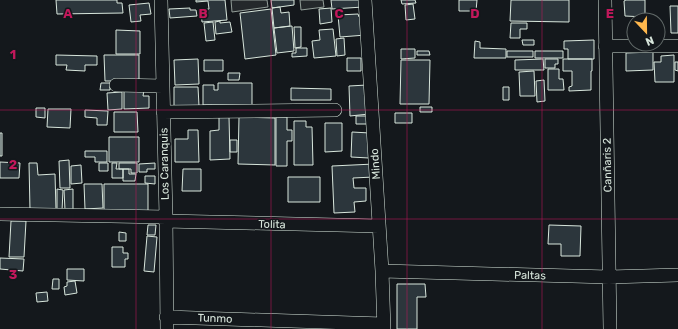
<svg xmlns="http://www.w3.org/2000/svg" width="678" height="329" viewBox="0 0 678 329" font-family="Rubik,sans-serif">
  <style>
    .parking { fill: #24282b; stroke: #939e99 }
    .building { fill: #2c363c; stroke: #d8e6dc }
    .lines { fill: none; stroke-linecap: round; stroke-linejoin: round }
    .minor-casing { stroke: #d8e6dc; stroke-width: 14 }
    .minor { stroke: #14181c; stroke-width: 13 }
    .grid { fill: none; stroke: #c2185b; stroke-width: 1; stroke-opacity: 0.55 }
    .labels { text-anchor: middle; stroke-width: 3; stroke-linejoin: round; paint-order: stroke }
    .street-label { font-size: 11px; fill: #d8e6dc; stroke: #14181c }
    .grid-label { font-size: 13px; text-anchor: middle; font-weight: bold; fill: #c2185b; stroke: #14181c; stroke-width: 3; stroke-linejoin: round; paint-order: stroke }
  </style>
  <rect width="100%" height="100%" fill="#14181c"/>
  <path class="parking" d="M231,0H267L268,7L232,12Z
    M300,0H323L324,7L301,10Z"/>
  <path class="building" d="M56,0H117V3H122L123,13L57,14Z
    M196,0H225L227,20L202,22L201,10L209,9L208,1L196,2Z
    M271,0H294V5L272,8Z
    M331,0H363V7L332,9Z
    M401,0H415L416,3L402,4Z
    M459,0H477L476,11H459Z
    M511,0H569V22L510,21Z
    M626,0H645V17L625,16L624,1Z
    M149,3L151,14L140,15L141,21L131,22L129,5Z
    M413,4L415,19L406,20L405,5Z
    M670,6H678V33H671Z
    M280,7L281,13L289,12L290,26L274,28L272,8Z
    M190,8V10H196L197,16L170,18L169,9Z
    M331,8L332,22L320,24L319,9Z
    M271,9L276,55L245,59L240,13Z
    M358,14L359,17H364L366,35L340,37L338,15Z
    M220,21V23L230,22L232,32L216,34L215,22Z
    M213,22L215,40L206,41L204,23Z
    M511,23H527V29H520V38H510Z
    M292,26L294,51L277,53L274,28Z
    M294,27H301V47L295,48Z
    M333,29L336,56L314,58L312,41L320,40L319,30Z
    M116,30L140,31V54H116Z
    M344,38L345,55L337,56L336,39Z
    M522,40H534V45H523Z
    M594,40V59H568V49H564V41Z
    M475,41L480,42V48L506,49V58H474Z
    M296,48H307V56L292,57V53H296Z
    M401,49H415V58L401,59Z
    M417,51H429L430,55H417Z
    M507,51H533V57H507Z
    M535,51H563V58H535Z
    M653,52V70L626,71V53Z
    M56,55L97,56V65H85V71L66,70L67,65H56Z
    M104,55H139V81H105Z
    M674,55V82H655L654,62H661V56Z
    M347,58H361V71H347Z
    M198,59L199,84L175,85L174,60Z
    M543,59L544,70H515V60Z
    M545,59H558V64H555V68H545Z
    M563,59H592V71H591V90L569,91V87L572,86V71H563Z
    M204,60H223V71H204Z
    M401,60H430L429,104H400Z
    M675,62H678V71L675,70Z
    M548,69H559V79H563L564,90H548Z
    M534,71L535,96H520L519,72Z
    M228,73H240L239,80H228Z
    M544,80L545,101L537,102L536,81Z
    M101,83H110V90H100Z
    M218,83H252V105H203V85H214V90H218Z
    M367,85L369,114L350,116L349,86Z
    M174,87H198L199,106L174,107Z
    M503,87H509V100H503Z
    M291,88L331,89V100H291Z
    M124,90H144L143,96H149V108L124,109Z
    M122,92V109L108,110L107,93Z
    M420,107H432V112H420Z
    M36,108H45V118L36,117Z
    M48,109H71L70,128L47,127Z
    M85,110L108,111L107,125H97V118L85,117Z
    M114,112H137L138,132H114Z
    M395,113H412V123H395Z
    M356,116H370L371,124H356Z
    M219,117H229L230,159L210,160V131L219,130Z
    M239,117L275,118V165L238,164Z
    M276,117H287V130H292V141H287V166H276Z
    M294,121H306V127H312L313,165H294Z
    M325,123H342V151L325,152Z
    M188,130H198L199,162H175V139H188Z
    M352,132L370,133L369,158L351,157Z
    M0,133H2V156H0Z
    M109,137H139V162H109Z
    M230,140H237V152H230Z
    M85,151H107V162H95V157H85Z
    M69,160L70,188H60L59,161Z
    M0,162L20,163L19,178H0Z
    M29,163H37L38,175L55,174L56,210H30Z
    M99,163H108V171H99Z
    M112,163H117L116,169H123V178H112Z
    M119,163H137V173H131V169H119Z
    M155,163V169H147V172H139V164Z
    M374,164V177L353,178L354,188H366V201L354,202L355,212L334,213L332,166Z
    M81,165L82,183L71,184V166Z
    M123,169H129V174H136L135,181H123Z
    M183,169H201V191H182Z
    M145,176H155V184L145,183Z
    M288,177H320V202H288Z
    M84,184H102L103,208L85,209Z
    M104,184H148V214H104Z
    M57,189L63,190L62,211H57Z
    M73,189V210H65L64,190Z
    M11,221H26L24,257H9Z
    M148,225H156L155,235H147Z
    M549,225L581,226L580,256H561V244H548Z
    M119,232L126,233V241H119Z
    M147,236L157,237L154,272L144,271Z
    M112,247H123V253H128V259H125V267H112Z
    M0,258L24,259L23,271L0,269Z
    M67,269H84V281L67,280Z
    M53,279H59V289H52Z
    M75,281L77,293L65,295L64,287L67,286V282Z
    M397,284H425L426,297H417V329H397Z
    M47,292L48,301L37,302L36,293Z"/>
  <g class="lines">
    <g class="minor-casing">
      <path id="minor" d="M161,0L166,217L167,329
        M365,0L382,271L384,329
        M605,0L610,329
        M605,46H678
        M116,85L163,86
        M163,112L335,110
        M0,214L166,217
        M165,221L379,226
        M382,271L609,277L678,275
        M166,317L383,324"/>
    </g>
    <use href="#minor" class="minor"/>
  </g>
  <path class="grid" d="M136,0V329M271,0V329M407,0V329M542,0V329M0,110H678M0,219H678"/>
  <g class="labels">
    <g class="street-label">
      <text transform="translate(164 164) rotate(-91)" y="4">Los Caranquis</text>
      <text transform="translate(375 164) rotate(-94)" y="4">Mindo</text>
      <text transform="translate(607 165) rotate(-91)" y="4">Canñaris 2</text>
      <text transform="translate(272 224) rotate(1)" y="4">Tolita</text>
      <text transform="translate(530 275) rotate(1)" y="4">Paltas</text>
      <text transform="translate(215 318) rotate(2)" y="4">Tunmo</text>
    </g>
  </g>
  <g class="grid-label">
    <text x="68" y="18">A</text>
    <text x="203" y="18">B</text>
    <text x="339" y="18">C</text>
    <text x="475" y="18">D</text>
    <text x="610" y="18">E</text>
    <text x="13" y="59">1</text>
    <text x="13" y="169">2</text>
    <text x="13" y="279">3</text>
  </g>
  <g transform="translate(646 32) rotate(158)"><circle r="19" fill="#14181c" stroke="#626a69"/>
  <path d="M0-3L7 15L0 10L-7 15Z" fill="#ffb74d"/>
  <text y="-6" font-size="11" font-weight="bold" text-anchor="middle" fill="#d8e6dc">N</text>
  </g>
</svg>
